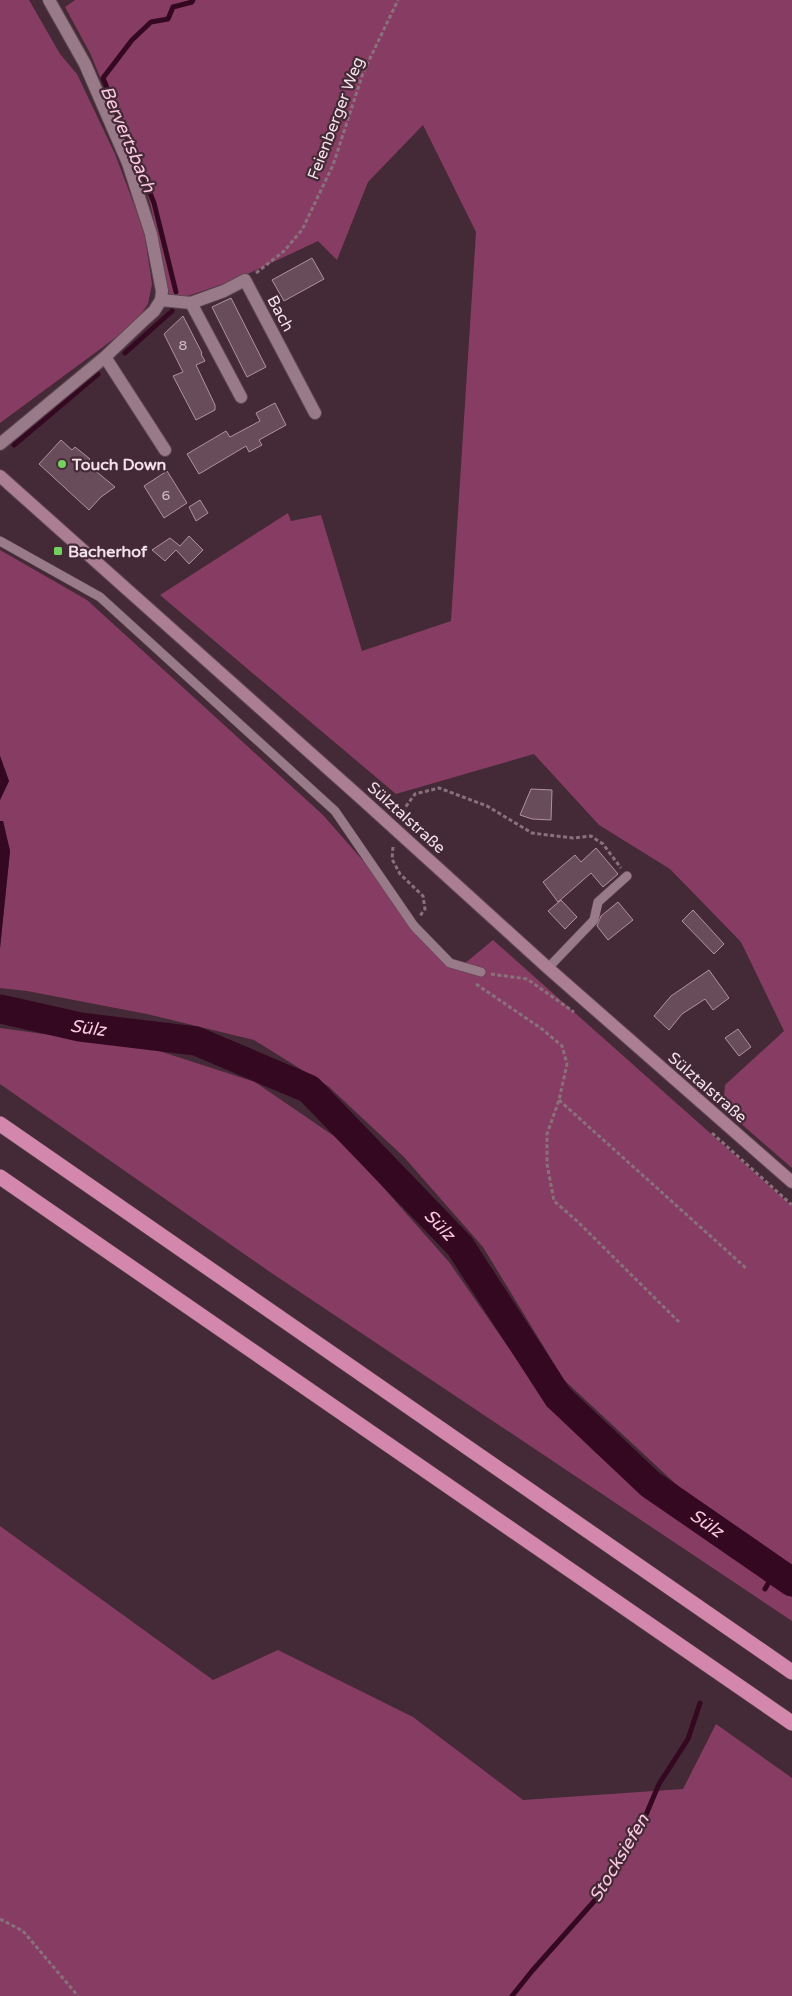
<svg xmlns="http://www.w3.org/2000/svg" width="792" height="1996" viewBox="0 0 792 1996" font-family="'Varela Round',sans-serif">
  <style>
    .green { fill: #873d63 }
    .water { fill: #350821 }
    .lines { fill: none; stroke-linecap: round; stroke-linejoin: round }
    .stream { stroke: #350821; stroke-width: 5 }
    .river { stroke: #350821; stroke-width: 29 }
    .building { fill: #694c59; stroke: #b2919f }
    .lane-casing { stroke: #5e4752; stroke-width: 10 }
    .street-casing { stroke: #5e4752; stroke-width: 14 }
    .secondary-casing { stroke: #5e4752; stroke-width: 14 }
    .highway-casing { stroke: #5e4752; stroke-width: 16 }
    .path { stroke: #89717c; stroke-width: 3; stroke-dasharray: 4 2.5; stroke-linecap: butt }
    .lane { stroke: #997a88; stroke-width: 9 }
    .street { stroke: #997a88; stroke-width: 12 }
    .secondary { stroke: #ab7e93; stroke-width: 12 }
    .highway { stroke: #d487ac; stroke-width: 15 }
    .poi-dot { fill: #72d25d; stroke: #442936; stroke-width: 2 }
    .labels { text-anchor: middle; stroke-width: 4.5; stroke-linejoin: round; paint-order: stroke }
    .number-label { font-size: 14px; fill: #d0bcc5 }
    .street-label { font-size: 16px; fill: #f3e1e9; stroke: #442936 }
    .poi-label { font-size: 16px; font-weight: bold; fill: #f3e1e9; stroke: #442936; text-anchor: start }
    .water-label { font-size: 18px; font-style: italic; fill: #fbc8df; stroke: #442936 }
  </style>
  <rect width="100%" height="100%" fill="#442936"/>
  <path class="green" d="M0,0H29L60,54L77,74L115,154L144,231L152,284L148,304L134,324L0,423Z
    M75,0H792V1168L723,1108L725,1085L784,1031L741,942L670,869L599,825L534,754L396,794L160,595L288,513L291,521L321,515L362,651L451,621L476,232L423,125L368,182L337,260L318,241L237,279L182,298L169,294L151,207L142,177L90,53L65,7Z
    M0,550L87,600L323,815L458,969L493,940L792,1206V1565L679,1487L564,1380L483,1247L404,1157L328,1086L254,1040L147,1014L27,991L0,988V948L10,851L3,821H0V800L9,781L0,756Z
    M0,1028L153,1049L255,1082L344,1143L449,1262L538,1390L595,1452L690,1528L792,1597V1621L270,1272L0,1084Z
    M0,1526L213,1680L278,1650L413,1717L523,1800L683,1789L716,1724L792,1778V1996H0Z"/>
  <path class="water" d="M0,756L9,781L0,800Z
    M0,821H3L10,851L0,948Z"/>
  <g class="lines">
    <path class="stream" d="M176,292L154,203L103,78L132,40L151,22L168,19L173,7L192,2L193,0
      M125,353L172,311
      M14,445L98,374
      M765,1589L775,1571
      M512,1996L532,1971L597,1898L645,1817L659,1784L688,1739L700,1703"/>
    <path class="river" id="s1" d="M0,1009L80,1027L196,1041L309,1089L460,1246L558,1397L650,1484L792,1582"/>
  </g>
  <path class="building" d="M312,258L324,279L284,301L272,280Z
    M231,298L266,367L247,377L212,307Z
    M183,316L202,353L201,354L205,361L196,365L215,405V410L196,420L173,376L183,372L164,334Z
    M275,403L286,425L259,440L262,445L249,452L246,446L199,474L187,454L226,431L230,437L260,421L256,413Z
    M61,440L72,450L75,447L90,459L86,463L115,487L101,497L89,510L39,464Z
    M167,471L187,503L164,518L144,486Z
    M200,500L208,513L196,521L189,507Z
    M189,536L203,550L189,564L176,550L165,561L152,550L170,538L180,546Z
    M531,789L552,790L551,820L532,819L520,815Z
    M596,848L618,874L603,887L591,873L558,902L543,882L575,855L581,862Z
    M561,900L577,917L565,929L548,911Z
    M618,902L633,920L608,940L597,926L601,916Z
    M693,910L724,944L714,954L682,921Z
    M709,970L729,998L713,1010L705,999L682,1014L669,1030L654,1016L671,996Z
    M738,1029L751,1047L739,1056L725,1038Z"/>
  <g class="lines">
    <g class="lane-casing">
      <path id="lane" d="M0,541L100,597L335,811L414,926L450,963L481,972
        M548,968L594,920L598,902L627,876"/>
    </g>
    <g class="street-casing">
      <path id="street" d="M161,300L191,303L224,291L245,280L315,413
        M191,303L241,397
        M105,357L165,450
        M0,444L105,357L143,321L154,311L161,300L162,291L151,234L128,163L85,64L49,0"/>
    </g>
    <g class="secondary-casing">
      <path id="secondary" d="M0,476L363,800L548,968L792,1182"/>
    </g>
    <g class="highway-casing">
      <path id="highway" d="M0,1124L792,1672
        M0,1177L792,1723"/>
    </g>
    <path class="path" d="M256,273L284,251L302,230L333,165L363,73L398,0
      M402,812L415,794L439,788L487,806L532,833L573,838L591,836L603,844L621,868
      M393,847L392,859L400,874L423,896L425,909L420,916
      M491,974L527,979L574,1012
      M476,984L542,1029L562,1046L567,1064L559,1100L547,1134V1164L554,1201L577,1221L680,1323
      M559,1100L747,1269
      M712,1133L792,1205
      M0,1919L23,1931L78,1996"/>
    <use href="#lane" class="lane"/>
    <use href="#street" class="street"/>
    <use href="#secondary" class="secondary"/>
    <use href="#highway" class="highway"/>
  </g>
  <g class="poi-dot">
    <circle cx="62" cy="464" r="5"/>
    <rect x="53" y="546" width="10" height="10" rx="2.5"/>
  </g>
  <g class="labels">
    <g class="number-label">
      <text x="183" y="350">8</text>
      <text x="166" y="500">6</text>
    </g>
    <g class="street-label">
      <text transform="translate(335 118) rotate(-69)" y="6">Feienberger Weg</text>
      <text transform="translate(281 313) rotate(62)" y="6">Bach</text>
      <text transform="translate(407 817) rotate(42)" y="6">Sülztalstraße</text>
      <text transform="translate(708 1087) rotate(41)" y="6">Sülztalstraße</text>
    </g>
    <g class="poi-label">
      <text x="72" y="470">Touch Down</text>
      <text x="68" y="557">Bacherhof</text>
    </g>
    <g class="water-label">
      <text transform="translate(128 139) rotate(67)" y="6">Bervertsbach</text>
      <text dy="6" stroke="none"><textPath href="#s1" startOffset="90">Sülz</textPath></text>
      <text dy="6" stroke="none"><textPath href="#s1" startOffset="510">Sülz</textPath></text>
      <text dy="6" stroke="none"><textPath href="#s1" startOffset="915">Sülz</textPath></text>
      <text transform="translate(619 1858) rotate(-59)" y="6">Stocksiefen</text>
    </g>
  </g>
</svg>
